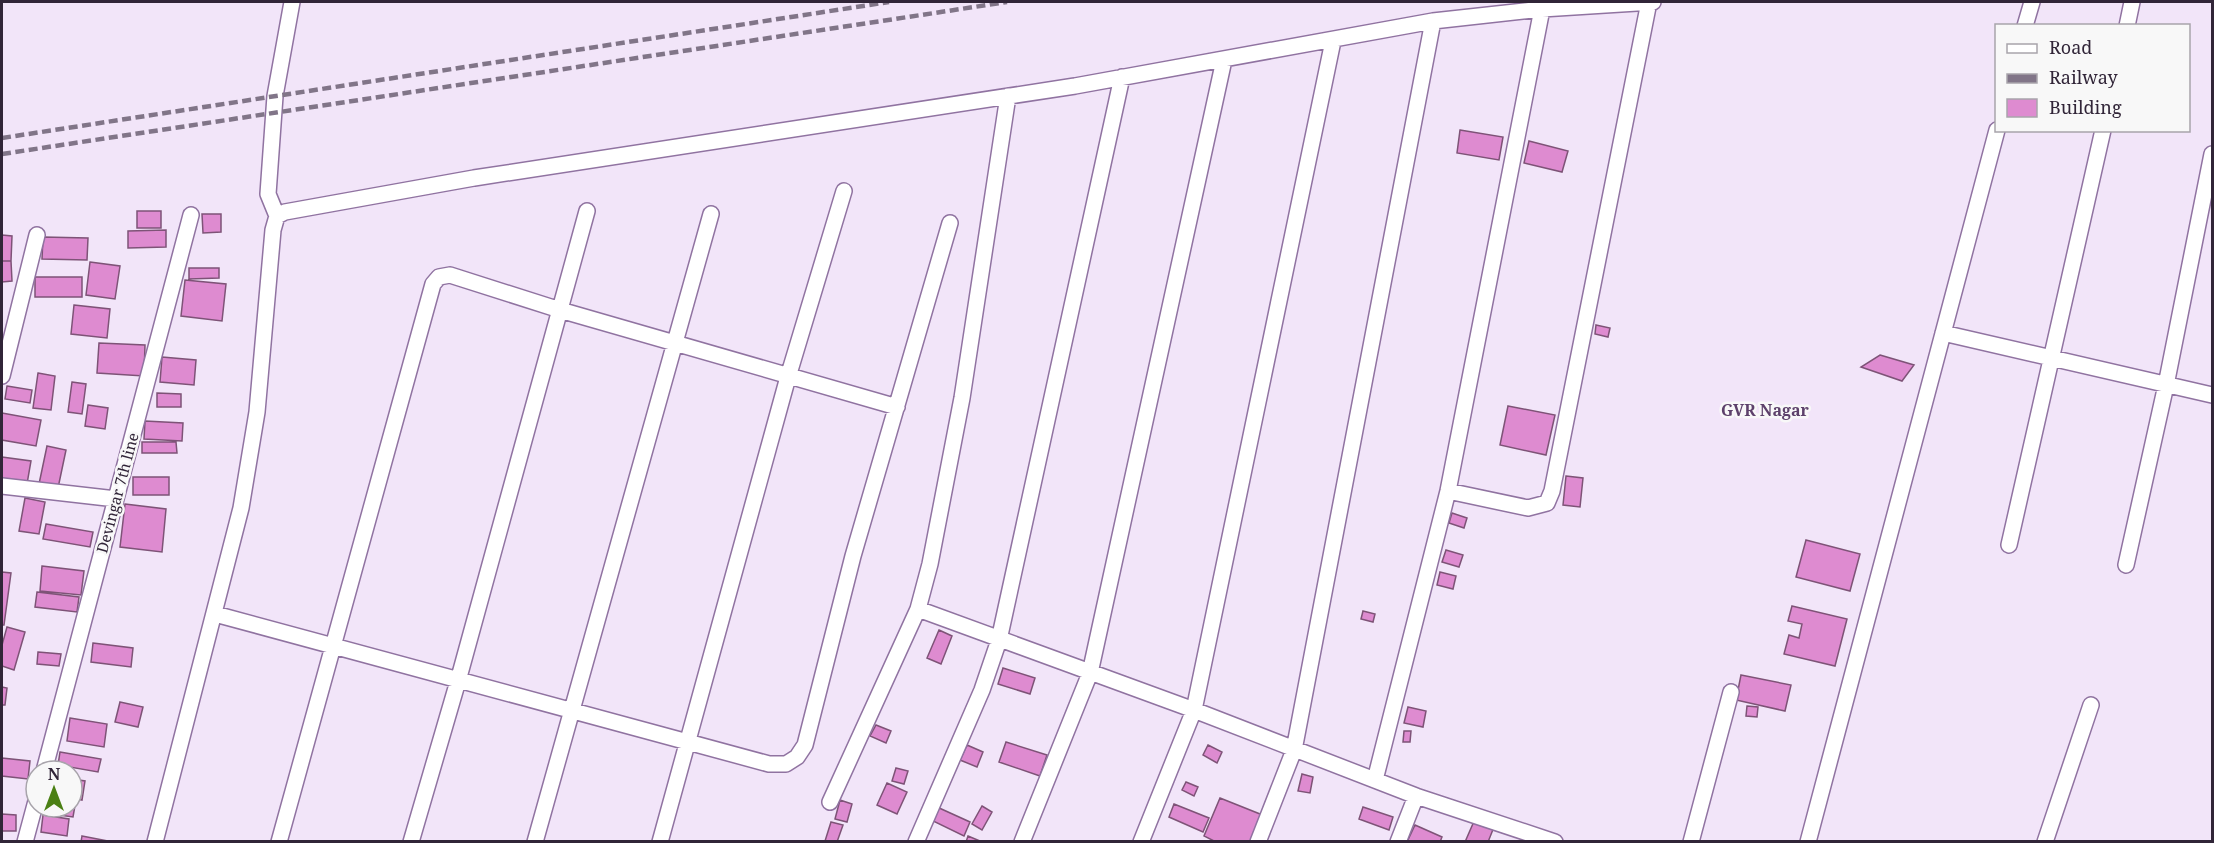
<svg xmlns="http://www.w3.org/2000/svg" width="2214" height="843" viewBox="0 0 2214 843" font-family="'Noto Serif',serif">
  <style>
    .building { fill: #de8bd0; stroke: #7e5377; stroke-width: 1.5 }
    .lines { fill: none; stroke-linecap: round; stroke-linejoin: round }
    .street-casing { stroke: #9073a1; stroke-width: 18 }
    .street { stroke: #fff; stroke-width: 15 }
    .rail { stroke: #817588; stroke-width: 4.5; stroke-dasharray: 9 4.5; stroke-linecap: butt }
    .labels { text-anchor: middle; stroke-width: 5; stroke-linejoin: round; paint-order: stroke }
    .street-label { font-size: 15px; fill: #312538; stroke: #f8f8f8 }
    .neighbourhood-label { font-size: 16px; font-weight: bold; fill: #5d416b; stroke: #f8f8f8 }
  </style>
  <rect width="100%" height="100%" fill="#f2e5f9"/>
  <path class="building" d="M1460,130L1503,137L1499,160L1457,153Z
    M1529,141L1568,151L1562,172L1524,163Z
    M137,211H161V228H137Z
    M202,214H221V232L203,233Z
    M166,230V247L128,248V231Z
    M2,235L12,236L11,261H2Z
    M43,237L88,238L87,260L42,259Z
    M2,261H11L12,281L2,282Z
    M90,262L120,266L115,299L86,295Z
    M189,268H219V278L189,279Z
    M35,277H82V297H35Z
    M185,280L226,284L222,321L181,316Z
    M74,305L110,309L107,338L71,334Z
    M1596,325L1610,328L1608,337L1595,334Z
    M99,343L145,345L144,376L97,373Z
    M1880,355L1914,365L1902,381L1861,367Z
    M162,357L196,360L194,385L160,382Z
    M38,373L55,376L51,410L33,408Z
    M72,382L86,384L82,414L68,412Z
    M7,386L32,390L30,403L5,399Z
    M157,393L181,394V407H157Z
    M88,405L108,408L105,429L85,426Z
    M1508,406L1555,415L1546,455L1500,445Z
    M2,413L41,420L36,446L2,440Z
    M145,421L183,423L182,441L144,439Z
    M142,442H176L177,453H142Z
    M47,446L66,450L58,488L39,484Z
    M2,457L31,461L27,484L2,480Z
    M1566,476L1583,478L1580,507L1563,505Z
    M133,477H169V495H133Z
    M25,498L45,502L39,534L19,531Z
    M125,504L166,509L162,552L120,547Z
    M1452,513L1467,518L1464,528L1449,523Z
    M46,524L93,532L90,547L43,539Z
    M1806,540L1860,554L1850,591L1796,577Z
    M1446,550L1463,555L1459,567L1442,562Z
    M42,566L84,571L81,595L40,591Z
    M2,572L11,573L4,625H2Z
    M1440,572L1456,576L1453,589L1437,585Z
    M37,592L79,597L77,612L35,607Z
    M1792,606L1847,619L1835,666L1784,654L1789,635L1799,638L1802,624L1788,621Z
    M1363,611L1375,614L1373,622L1361,619Z
    M7,627L25,632L14,670L2,666V645Z
    M939,630L952,636L941,664L927,658Z
    M93,643L133,648L131,667L91,662Z
    M38,652L61,654L59,666L37,664Z
    M1003,668L1035,678L1030,694L998,684Z
    M1741,675L1791,685L1785,711L1736,700Z
    M2,687L7,688L5,705H2Z
    M120,702L143,707L138,727L115,722Z
    M1747,706L1758,707L1757,717L1746,716Z
    M1408,707L1426,711L1423,727L1404,723Z
    M70,718L107,724L104,747L67,741Z
    M876,725L891,731L886,743L870,736Z
    M1404,731H1411L1410,742H1403Z
    M1006,742L1047,755L1040,776L999,762Z
    M967,745L983,752L977,767L960,760Z
    M1208,745L1222,752L1217,763L1203,755Z
    M60,752L101,759L98,772L58,765Z
    M2,758L30,761L28,779L2,776Z
    M896,768L908,771L904,784L892,781Z
    M1302,774L1313,777L1310,793L1298,791Z
    M72,779L85,781L82,800L72,798Z
    M1186,782L1198,787L1194,796L1182,790Z
    M887,783L907,792L897,814L877,805Z
    M1220,798L1265,816L1254,842H1216L1204,836Z
    M72,800H76L73,817L45,813L46,807H72Z
    M840,800L852,804L847,822L835,819Z
    M1174,804L1209,818L1203,832L1169,817Z
    M982,806L992,812L982,830L972,824Z
    M937,807L970,822L964,836L931,820Z
    M1363,807L1393,817L1389,830L1359,819Z
    M2,814L16,815V831H2Z
    M43,815L69,819L67,836L41,832Z
    M1475,819L1494,827L1488,842H1465Z
    M831,822L843,825L837,842L825,841Z
    M1415,825L1442,837L1440,842H1407Z
    M82,836L113,842H81Z
    M968,836L980,841V842H966Z"/>
  <g class="lines">
    <g class="street-casing">
      <path id="street" d="M2025,26L2032,2
        M2127,26L2132,2
        M277,216L268,194L275,96L292,2
        M1943,333L2212,395
        M2,376L37,235
        M2,486L116,499
        M1448,491L1528,508L1547,503L1552,491L1649,2
        M2009,545L2103,130
        M2126,565L2166,385L2212,154
        M918,609L1194,710L1333,41
        M215,614L769,764H786L797,757L805,745L853,556L950,223
        M44,771L191,215
        M1375,780L1448,491L1542,9
        M830,802L918,609L930,564L962,398L1008,96
        M25,842L36,801
        M155,842L241,508L257,412L273,230L277,216L285,212L474,178L1075,86L1433,21L1542,9L1653,2
        M279,842L433,284L439,277L450,275L560,310L897,407
        M411,842L458,681L587,211
        M535,842L711,214
        M660,842L788,377L844,191
        M916,842L982,690L999,640L1122,77
        M1022,842L1090,673L1224,60
        M1141,842L1194,710L1416,796L1555,842
        M1258,842L1294,750L1433,21
        M1398,842L1416,796
        M1691,842L1731,692
        M1808,842L1997,130
        M2045,842L2091,705"/>
    </g>
    <use href="#street" class="street"/>
    <path class="rail" d="M2,138L889,2
      M2,154L1007,2"/>
  </g>
  <g class="labels">
    <g class="street-label">
      <text transform="translate(118 493) rotate(-75)" y="5">Devingar 7th line</text>
    </g>
    <g class="neighbourhood-label">
      <text x="1765" y="416">GVR Nagar</text>
    </g>
  </g>
  <rect width="2214" height="843" fill="none" stroke="#312538" stroke-width="6"/>
  <rect x="1995" y="24" width="195" height="108" fill="#f8f8f8" stroke="#a8a4ab" stroke-width="1.5"/>
  <rect x="2007" y="44" width="30" height="9" fill="#ffffff" stroke="#a8a4ab" stroke-width="1.5"/>
  <text x="2049" y="54" font-size="18" fill="#312538">Road</text>
  <rect x="2007" y="74" width="30" height="9" fill="#817588" stroke="#a8a4ab" stroke-width="1.5"/>
  <text x="2049" y="84" font-size="18" fill="#312538">Railway</text>
  <rect x="2007" y="99" width="30" height="18" fill="#de8bd0" stroke="#a8a4ab" stroke-width="1.5"/>
  <text x="2049" y="114" font-size="18" fill="#312538">Building</text>
  <g transform="translate(54 789)"><circle r="28" fill="#f8f8f8" stroke="#a8a4ab" stroke-width="1.5"/>
  <path d="M0-4.5L10 22L0 15L-10 22Z" fill="#4b8014"/>
  <text y="-9" font-size="16" font-weight="bold" text-anchor="middle" fill="#312538">N</text>
  </g>
</svg>
